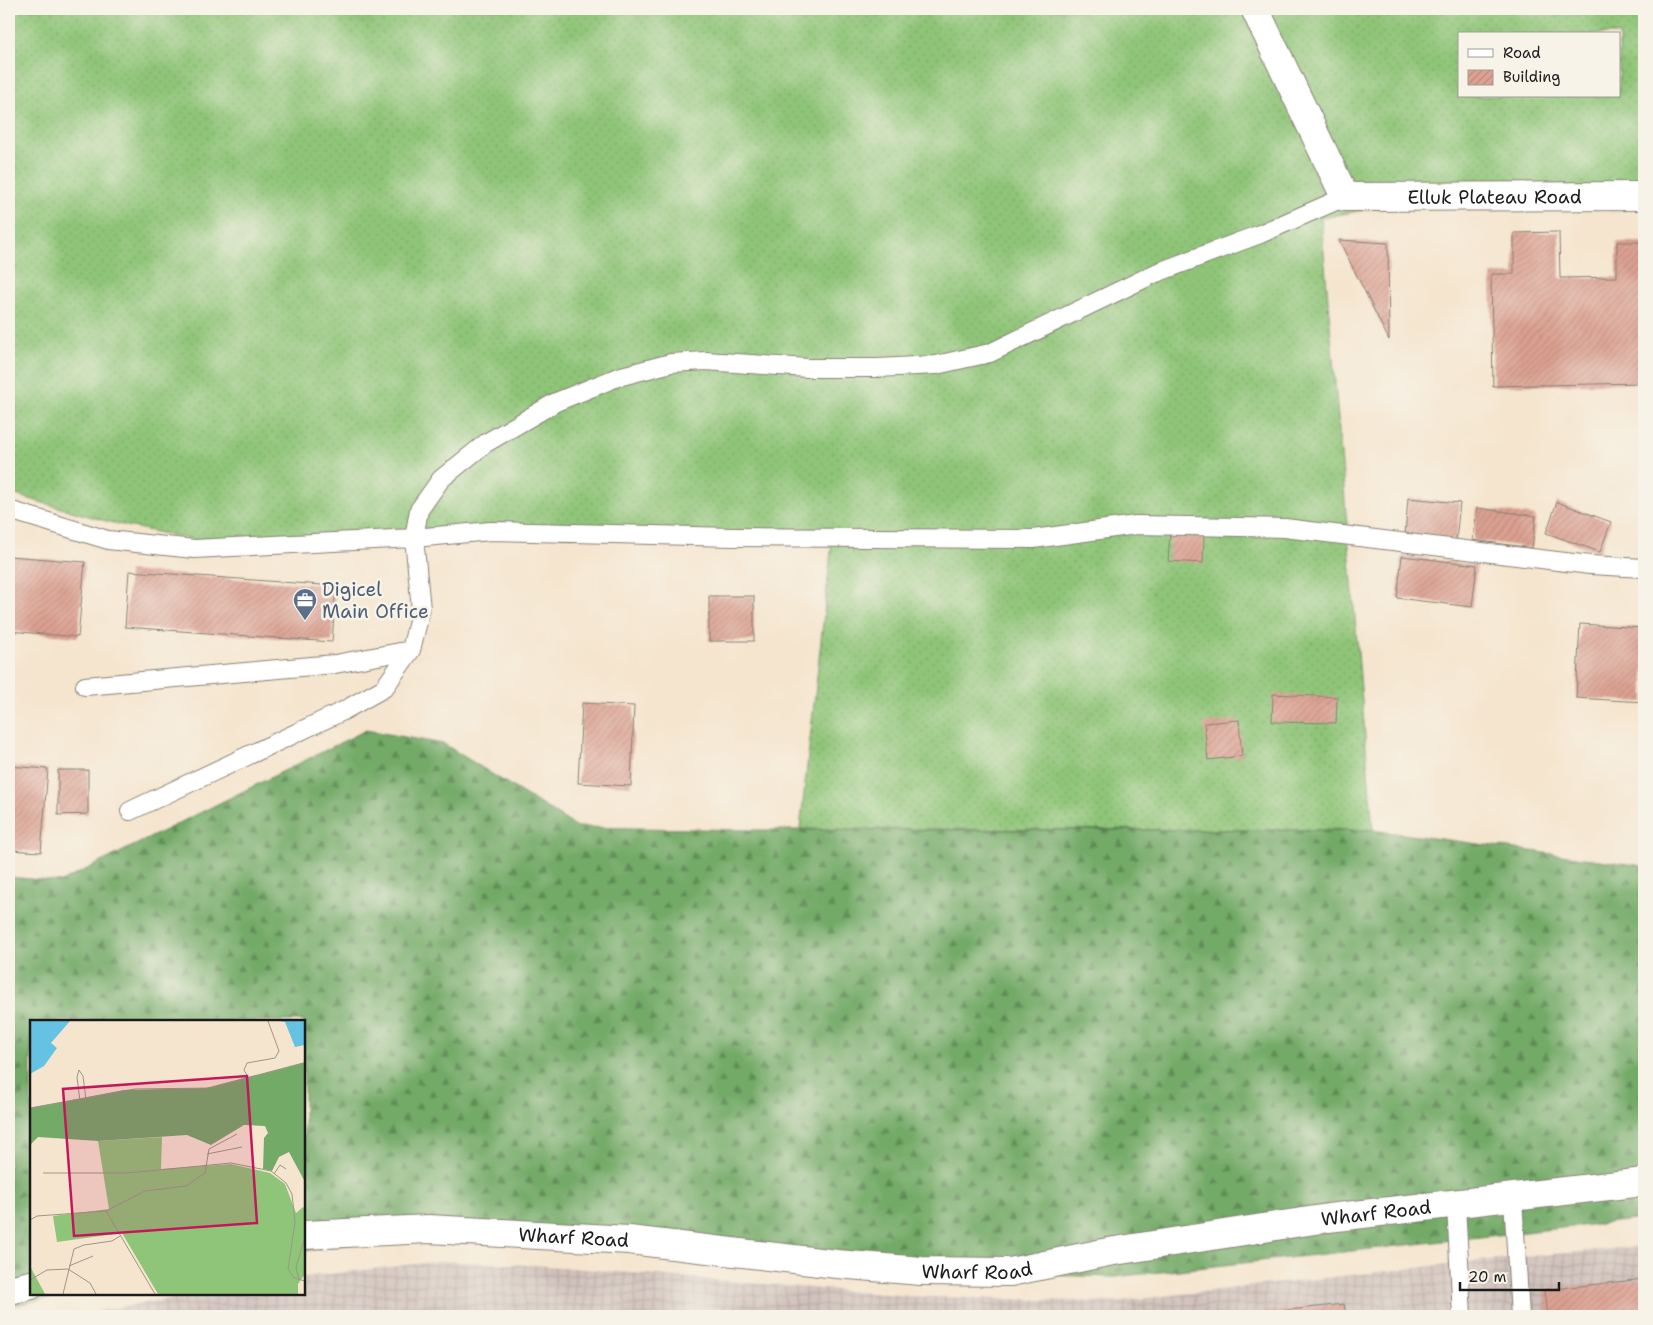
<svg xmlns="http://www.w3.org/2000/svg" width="1653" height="1325" viewBox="0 0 1653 1325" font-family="'Shantell Sans',sans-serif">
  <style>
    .industrial { fill: url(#industrial-grid) }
    .grass { fill: url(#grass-dots); stroke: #56704a; fill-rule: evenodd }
    .forest { fill: url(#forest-firs); stroke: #486342 }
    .building { fill: url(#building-hatch) }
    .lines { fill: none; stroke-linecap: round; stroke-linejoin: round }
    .service-casing { stroke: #888075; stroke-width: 20 }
    .minor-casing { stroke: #888075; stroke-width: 30 }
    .service { stroke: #fff; stroke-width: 18 }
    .minor { stroke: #fff; stroke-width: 28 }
    .labels { text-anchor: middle; stroke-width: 5; stroke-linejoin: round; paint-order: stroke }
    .street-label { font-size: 19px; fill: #1c1c1c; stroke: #f7f3e8 }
    .service-label { font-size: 19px; fill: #4e5e75; stroke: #f7f3e8; text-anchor: start }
    .inset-road { fill: none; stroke: #9e9587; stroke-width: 1 }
    .view { fill: #c2185b; fill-opacity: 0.15; stroke: #c2185b; stroke-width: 2.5 }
    .inset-edge { fill: none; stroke: #1c1c1c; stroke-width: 2.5 }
  </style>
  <defs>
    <pattern id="industrial-grid" width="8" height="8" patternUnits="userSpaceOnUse" patternTransform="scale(1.25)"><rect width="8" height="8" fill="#cfc0ba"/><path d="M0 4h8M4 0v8" fill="none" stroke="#b1a49f"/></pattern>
    <pattern id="grass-dots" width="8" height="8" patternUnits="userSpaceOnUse" patternTransform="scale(1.25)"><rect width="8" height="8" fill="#8fc578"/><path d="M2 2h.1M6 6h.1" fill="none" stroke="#7ba967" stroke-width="1.8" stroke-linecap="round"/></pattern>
    <pattern id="forest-firs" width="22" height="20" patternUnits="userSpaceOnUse" patternTransform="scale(1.25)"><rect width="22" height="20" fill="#73aa68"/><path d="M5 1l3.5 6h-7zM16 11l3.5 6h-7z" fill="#5e8a55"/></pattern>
    <pattern id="building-hatch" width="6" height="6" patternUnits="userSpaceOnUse" patternTransform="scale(1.25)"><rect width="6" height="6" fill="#dca192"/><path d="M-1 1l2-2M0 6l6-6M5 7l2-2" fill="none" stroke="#bc8a7d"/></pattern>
  </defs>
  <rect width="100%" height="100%" fill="#f7f3e8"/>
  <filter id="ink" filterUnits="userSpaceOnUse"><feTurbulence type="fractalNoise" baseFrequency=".02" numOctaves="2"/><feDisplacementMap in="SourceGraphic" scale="10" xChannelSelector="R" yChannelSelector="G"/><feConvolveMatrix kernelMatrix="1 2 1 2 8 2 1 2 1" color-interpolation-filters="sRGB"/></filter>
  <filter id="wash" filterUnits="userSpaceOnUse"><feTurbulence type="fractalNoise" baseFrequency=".0096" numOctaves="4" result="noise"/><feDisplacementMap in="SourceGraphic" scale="20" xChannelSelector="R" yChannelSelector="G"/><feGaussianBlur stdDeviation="1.12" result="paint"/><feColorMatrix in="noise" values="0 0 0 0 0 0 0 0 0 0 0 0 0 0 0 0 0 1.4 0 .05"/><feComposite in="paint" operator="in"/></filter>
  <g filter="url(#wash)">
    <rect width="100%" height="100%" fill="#f5e5ce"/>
    <path class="industrial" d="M1644,1246V1316H67L199,1294H304V1277L440,1261L549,1266L908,1296L1111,1302L1476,1261Z"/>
    <path class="grass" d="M9,9H1644V199L1375,208L1321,218L1373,830L800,829L832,542L407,532L195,540L113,523L9,493ZM1459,34H1619V96H1459Z"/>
    <path class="forest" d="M366,730L444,744L577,827L753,830H1373L1644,866V1219L1115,1277L886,1271L491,1238L371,1240L304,1251V1021H31V1294H73L9,1306V877L61,882Z"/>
    <g id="blocks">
      <path class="building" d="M1559,232L1560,278L1617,277V242H1644V383L1493,386L1491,274H1514V233Z
        M1339,240L1388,243L1389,340Z
        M1408,498L1460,503L1456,540L1405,535Z
        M1557,502L1611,522L1600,552L1546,533Z
        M1477,508L1536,516L1532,548L1473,540Z
        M1170,533L1204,535L1203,563L1168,561Z
        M9,556L85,562L78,637L9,631Z
        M1402,556L1477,565L1472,607L1397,598Z
        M129,571L336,586L332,642L125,627Z
        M709,596H754V641H709Z
        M1580,624L1644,628V702L1576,698Z
        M1273,694L1337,697L1336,723L1272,722Z
        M582,703L634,706L631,786L578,783Z
        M1239,720L1242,756L1208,760L1204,723Z
        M9,766L48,769L41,852L9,850Z
        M58,770H88V814L58,815Z
        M1644,1279V1316H1547L1544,1290Z
        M1344,1304L1346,1316H1243V1315Z"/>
    </g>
  </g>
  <g filter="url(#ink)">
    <use href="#blocks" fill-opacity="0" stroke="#888075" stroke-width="1"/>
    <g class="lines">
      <g class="service-casing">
        <path id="service" d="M9,510L108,540L194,549L414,538L491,531L733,537L1033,539L1136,525L1285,528L1590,565L1644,568
          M85,686L335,664L411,650
          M130,811L343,711L384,688L411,650L421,609L414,538L419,510L441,479L486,443L556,402L618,377L671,363L706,361L808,368H877L936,365L990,353L1156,273L1260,234L1345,197
          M1513,1198L1520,1316
          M1456,1205L1462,1316"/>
      </g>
      <g class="minor-casing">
        <g id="minor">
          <path id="s1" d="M1255,9L1345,197L1644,196"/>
          <path id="s2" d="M304,1235L429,1229L629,1240L837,1264L921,1271L1010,1272L1108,1252L1328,1218L1644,1182"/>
          <path d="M9,1290L31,1285"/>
        </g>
      </g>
      <use href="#service" class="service"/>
      <use href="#minor" class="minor"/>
    </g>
  </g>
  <defs>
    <g id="office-pin" transform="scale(1.25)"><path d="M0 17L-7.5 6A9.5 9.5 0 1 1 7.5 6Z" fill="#5c6f8a" stroke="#f7f3e8"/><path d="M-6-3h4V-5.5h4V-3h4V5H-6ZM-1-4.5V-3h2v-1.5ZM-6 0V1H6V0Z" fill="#fff"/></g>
  </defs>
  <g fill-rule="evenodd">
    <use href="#office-pin" x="305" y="600"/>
  </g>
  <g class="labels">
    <g class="street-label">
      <text dy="7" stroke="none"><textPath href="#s1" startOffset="358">Elluk Plateau Road</textPath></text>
      <text dy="7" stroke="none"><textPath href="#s2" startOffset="1079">Wharf Road</textPath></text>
      <text dy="7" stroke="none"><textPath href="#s2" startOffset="270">Wharf Road</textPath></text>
      <text dy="7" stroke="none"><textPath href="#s2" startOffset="675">Wharf Road</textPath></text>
    </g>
    <g class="service-label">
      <text x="322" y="596">Digicel<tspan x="322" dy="22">Main Office</tspan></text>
    </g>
  </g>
  <g transform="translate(30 1020)">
    <rect width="275" height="275" fill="#f5e5ce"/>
    <path d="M132,117L131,149L201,144L240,153L255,164L266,193L273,187L275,189V254L268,264V274H128L92,213L27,222L23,196L79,189L68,121ZM0,246L15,274H0Z" fill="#8fc578"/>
    <path d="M275,42V162L259,132L249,137L242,151L233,149L234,118L238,113L235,106L214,105L181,125L157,115L68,121L8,117L0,125V88L94,70L176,68Z" fill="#73aa68"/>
    <path d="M0,1H40L21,23L27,28L14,46L0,54ZM249,1H275V25L265,27L255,2Z" fill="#65c2e3"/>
    <path class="inset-road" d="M49,50L47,57L50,81M49,50L53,56L56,80M219,59L214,50L217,43L245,38L249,31L238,1M0,88L105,69L182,68L275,43M177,134L212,127M13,153H97L201,143L241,151L256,163L262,174L265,202L258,249L264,258L275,261M244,154L250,145L256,149M76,191L125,274M0,200L7,196L76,191L115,171L156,166L175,153L179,129L207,114M39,246L63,236M0,260L17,250L38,249L60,263L66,274M269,260L266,247L275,217M33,274L44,229L54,225L82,221L90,216"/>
    <path class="view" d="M217,56L227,203L44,216L33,69Z"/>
    <rect width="275" height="275" class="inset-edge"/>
  </g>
  <rect width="1653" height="1325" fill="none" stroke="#f7f3e8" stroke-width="30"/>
  <rect x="1458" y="32" width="162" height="65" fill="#f7f3e8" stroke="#9f9d96"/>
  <rect x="1468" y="49" width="25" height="8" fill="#ffffff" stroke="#9f9d96"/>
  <text x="1503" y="58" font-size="15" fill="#1c1c1c">Road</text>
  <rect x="1468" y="70" width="25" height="15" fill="url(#building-hatch)" stroke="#9f9d96"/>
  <text x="1503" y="82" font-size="15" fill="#1c1c1c">Building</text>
  <path d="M1460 1282v8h99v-8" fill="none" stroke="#1c1c1c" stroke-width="2.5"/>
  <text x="1468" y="1282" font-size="15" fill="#1c1c1c" stroke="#f7f3e8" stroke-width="4" paint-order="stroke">20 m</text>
</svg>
